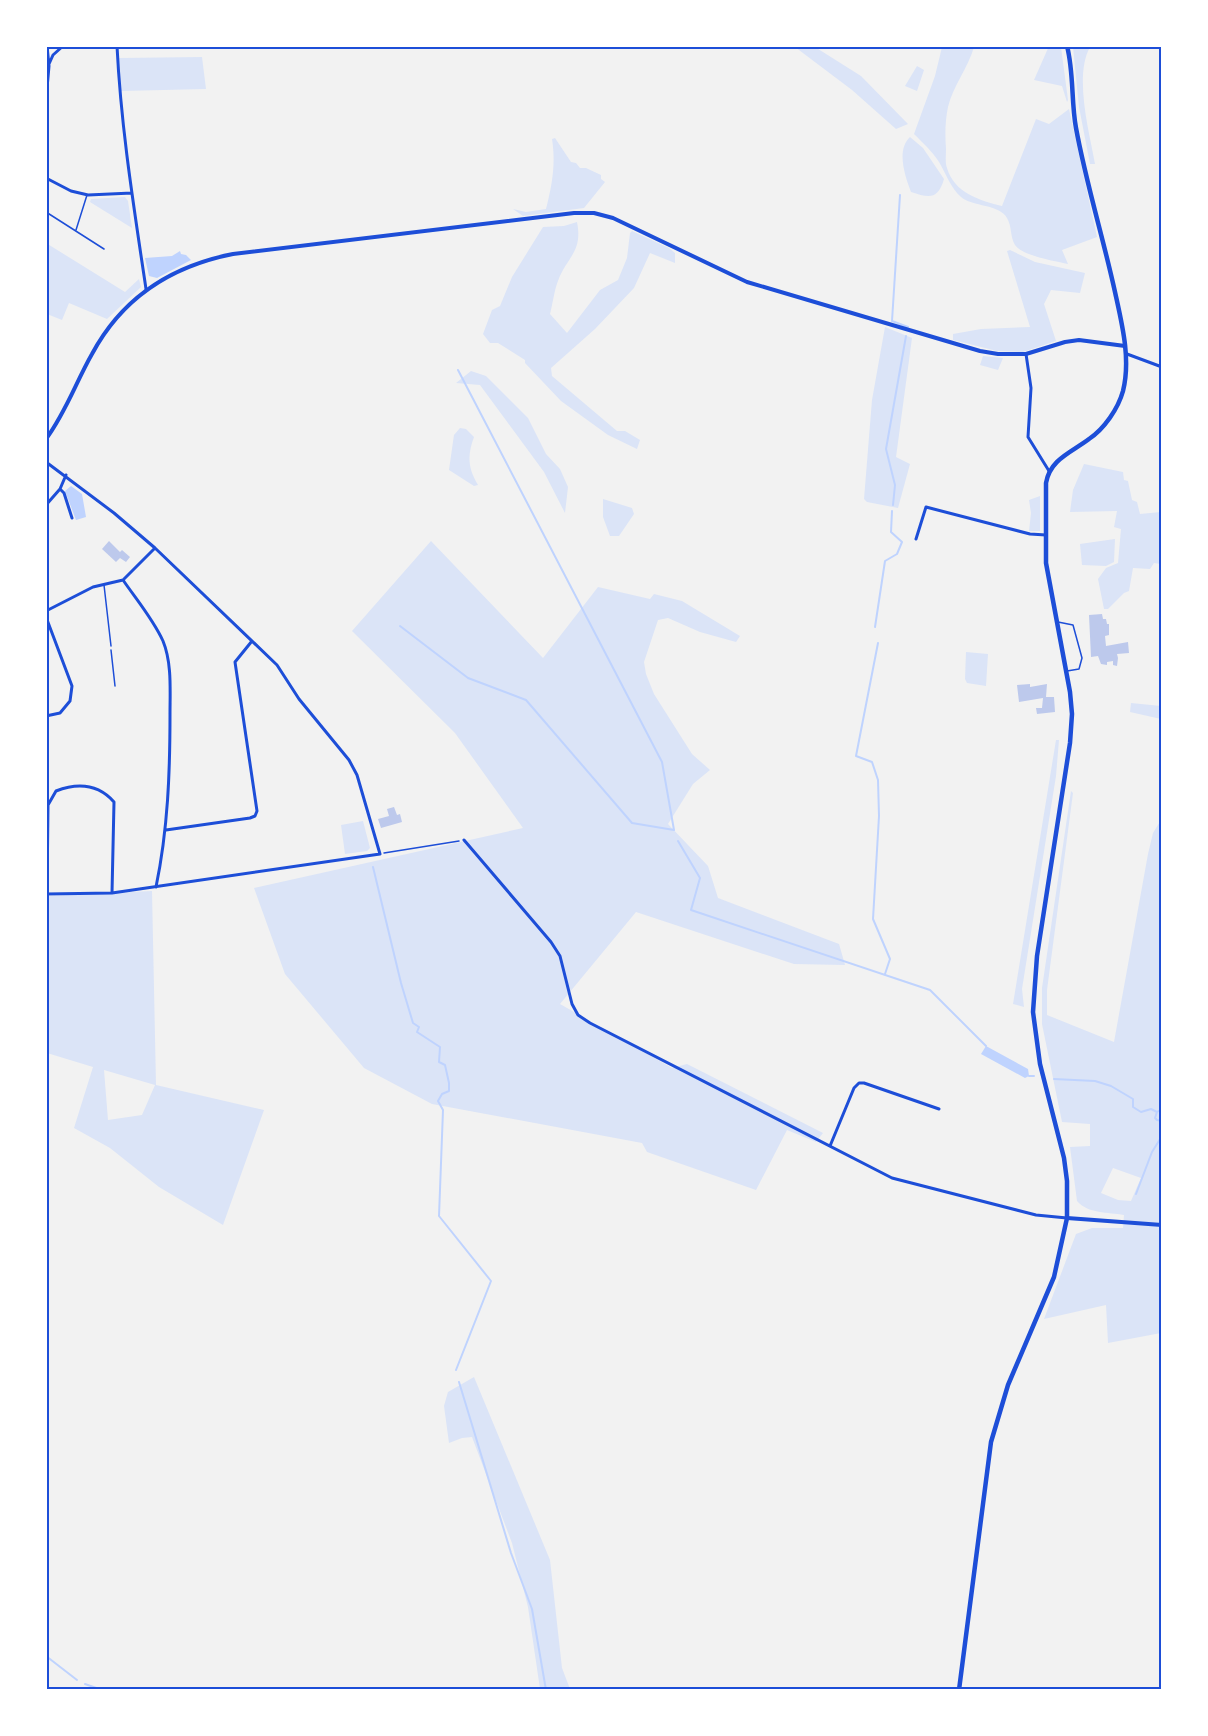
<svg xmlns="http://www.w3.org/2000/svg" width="1208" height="1736" viewBox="0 0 1208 1736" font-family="'Work Sans',sans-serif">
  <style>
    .green { fill: #dbe4f7; fill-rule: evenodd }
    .water { fill: #bfd3fe }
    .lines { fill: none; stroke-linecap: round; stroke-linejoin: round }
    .stream { stroke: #bfd3fe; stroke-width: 2 }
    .building { fill: #bdc9ec }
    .path { stroke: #1d4ed8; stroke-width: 1.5 }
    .service { stroke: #1d4ed8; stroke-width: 1.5 }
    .minor { stroke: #1d4ed8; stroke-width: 3 }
    .tertiary { stroke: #1d4ed8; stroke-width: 4 }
    .secondary { stroke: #1d4ed8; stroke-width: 4.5 }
    .neatline { fill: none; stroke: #1d4ed8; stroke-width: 2 }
  </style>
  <rect width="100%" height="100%" fill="#f2f2f2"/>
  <path class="green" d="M1049,46L1061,47L1068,100L1067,102L1062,86L1034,80Z
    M795,47H815L861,76L908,124L896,129L852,90Z
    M942,47H974C968,68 953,86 948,107C945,121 945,136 946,149C946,155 945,163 947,168C954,193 981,201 1002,206L1036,119L1049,124L1069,109L1097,237L1062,250L1068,264C1055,261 1023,256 1015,245C1010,237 1012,226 1007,218C999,204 973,207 961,197C951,188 946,174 939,162C932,151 923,143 914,134L935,76Z
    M1073,47H1090C1074,76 1089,131 1095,164H1090L1079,107Z
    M202,57L206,89L121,91L119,58Z
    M917,66L924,70L917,91L905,86Z
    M910,137L923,148L944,179C938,200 929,198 911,192C905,176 896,150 910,137Z
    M555,138L571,162L576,163L580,168H586L601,175V179L605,182L584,208L523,216L513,209L526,212L546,209C552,185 556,164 552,139Z
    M125,197L128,201L132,228L90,202L91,199Z
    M577,222C583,253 567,256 558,281C554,291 553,303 550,314L567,333L600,290L618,280L627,258L630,233L632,231L669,248L675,253V263L650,253L634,288L595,329L551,368L552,376L617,431H625L640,440L637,449L608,435L561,401L525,363V360L498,343H490L483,334L492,310L500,306L512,277L543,227L564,226Z
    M46,243L125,292L139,279L141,287L107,319L69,303L62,320L47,314Z
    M1010,250L1035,262L1085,273L1080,293L1051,290L1044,304L1056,341L1023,352L997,351L953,340V334L981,329L1030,327L1007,251Z
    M885,327L912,338L896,457L910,464L898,508L867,502L864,499L872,400Z
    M983,356L1003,358L998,370L980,365Z
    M471,371L486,376L528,418L546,454L560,469L568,487L565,513L544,472L480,385L456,383Z
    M460,428L466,429L474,437C467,456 468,468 478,485L474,486L449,470L454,435Z
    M1084,464L1123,472L1124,480L1128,481L1132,500L1137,502L1140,514L1161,512V564L1154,563L1150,569L1133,568L1129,591L1124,593L1108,609H1104L1098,579L1106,568L1118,563L1121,529L1114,527L1117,511L1070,512L1073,490Z
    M1040,496V531H1029L1031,513L1029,500Z
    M603,499L632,508L634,514L619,536H610L603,517Z
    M1115,539L1114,562L1106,566L1082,565L1080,544Z
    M431,541L543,658L598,587L650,599L654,594L682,601L740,636L736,642L700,632L668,618L658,620L644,662L646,674L654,694L692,754L710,770L693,784L668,824L708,866L718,898L839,944L845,965L794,964L636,912L560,1004L672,1068L687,1064L823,1133L816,1142L787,1130L756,1190L647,1152L642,1143L432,1104L364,1068L285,974L254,888L523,828L455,733L352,631Z
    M966,652L988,654L986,686L967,683L965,679Z
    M1131,703L1161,706V719L1130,712Z
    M1056,740H1059L1056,776L1022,989L1024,1007L1013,1004Z
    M1071,791L1073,793L1047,990V1015L1114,1042L1148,854L1153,833L1161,820L1162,873L1160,876L1162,896L1161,1333L1108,1343L1106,1305L1044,1319L1076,1234L1092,1228H1123L1124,1215C1108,1212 1088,1214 1077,1201L1070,1147L1090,1146V1124L1062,1122L1042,1024V988ZM1113,1168L1141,1178L1131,1201L1118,1200L1101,1193Z
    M363,821L370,848L367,851L345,854L341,825Z
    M152,891L156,1085L264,1110L223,1225L159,1187L110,1148L74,1128L93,1067L47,1053V896ZM104,1070L155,1085L142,1115L108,1120Z
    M474,1377L550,1560L562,1668L570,1689H540L528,1607L512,1543L472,1437L462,1438L449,1443L444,1406L448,1392Z"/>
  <path class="water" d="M180,251L181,254L186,255L191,260L157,278L149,276L145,258L172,256Z
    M71,486L82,494L86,517L76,520L65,491Z
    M986,1046L1028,1069L1029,1076L1025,1078L981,1054Z"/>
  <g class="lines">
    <path class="stream" d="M900,195L892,321L908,327
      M893,505L895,485L886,449L906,336
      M400,626L468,678L526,700L632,823L674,830L662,762L458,370
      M875,627L885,561L897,554L902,542L891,532L892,511
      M878,643L856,756L872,762L878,780L879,816L873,919L890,959L885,974
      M678,841L700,878L691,910L930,990L986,1046
      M373,867L401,983L413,1023L419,1027L417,1032L440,1047L439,1062L445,1065L449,1083V1091L442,1094L438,1101L443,1110L439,1216L491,1281L456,1370
      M1029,1076H1034
      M1054,1079L1095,1081L1111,1086L1133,1099V1107L1141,1112L1151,1109L1157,1112
      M1162,1109L1157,1112L1155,1118L1157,1120L1162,1121
      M1136,1194L1152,1152L1162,1136
      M459,1382L511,1553L532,1609L546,1690
      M46,1656L77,1680
      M85,1684L102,1690"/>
  </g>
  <path class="building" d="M109,541L120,552L122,550L130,557L126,562L120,558L116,562L102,549Z
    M1102,614L1103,619H1106L1107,624H1109V635L1105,636L1106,646L1128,642L1129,653L1117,654L1118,658L1117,666L1113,665V661L1107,662V665L1101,664L1098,656L1091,657L1089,615Z
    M1030,684V687L1047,684L1046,697H1054L1055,712L1037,714L1036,708H1042L1043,698L1019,702L1017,685Z
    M394,807L397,815L400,814L402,822L381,828L378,819L389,816L387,809Z"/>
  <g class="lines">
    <path class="path" d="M111,650L115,686
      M384,853L459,841"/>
    <path class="service" d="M46,212L104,249
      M76,230L87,195
      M104,585L111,646
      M1058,622L1073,625L1082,658L1079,669L1067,671"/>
    <path class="minor" d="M117,46C121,128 134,208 146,289
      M49,64L53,55L63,46
      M46,99L49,66L47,46
      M46,178L71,191L88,195L132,193
      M1026,354L1031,388L1028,437L1049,471
      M1127,354L1162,367
      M46,462L114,513L155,548L277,665L299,699L349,760L357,775L380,854L112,893L46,894
      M60,489L64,493L72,518
      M46,505L60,489L66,475
      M916,539L926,507L1030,534L1046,535
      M155,548L123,580C136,599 153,619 163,641C172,663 170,690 170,714C170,772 168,829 156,887
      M46,611L93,587L123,580
      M46,617L72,686L70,701L60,713L46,716
      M166,830L250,818L255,816L257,811L235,662L252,641
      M464,840L551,942L560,956L572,1004L578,1015L590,1023L892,1178L1036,1215L1067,1218
      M47,893L48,805L56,791C77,783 98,784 114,802L112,893
      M830,1146L854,1088L859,1083H864L939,1109"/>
    <path class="tertiary" d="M46,439C66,412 76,382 92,354C122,298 172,266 233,254L574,213H594L613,218L747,282L980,351L998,354H1026L1065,342L1079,340L1125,346
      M1067,1218L1162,1225"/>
    <path class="secondary" d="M959,1690L991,1442L1008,1385L1054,1277L1067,1218V1181L1064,1158L1040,1064L1033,1012L1037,956L1070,743L1072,714L1070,692L1046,563V483C1050,459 1072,452 1089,439C1104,429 1118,409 1123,391C1131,359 1122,324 1115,292C1103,237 1086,183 1076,128C1071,101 1074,73 1067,46"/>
  </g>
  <rect width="1208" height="1736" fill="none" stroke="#ffffff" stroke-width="96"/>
  <rect x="48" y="48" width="1112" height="1640" class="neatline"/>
</svg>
